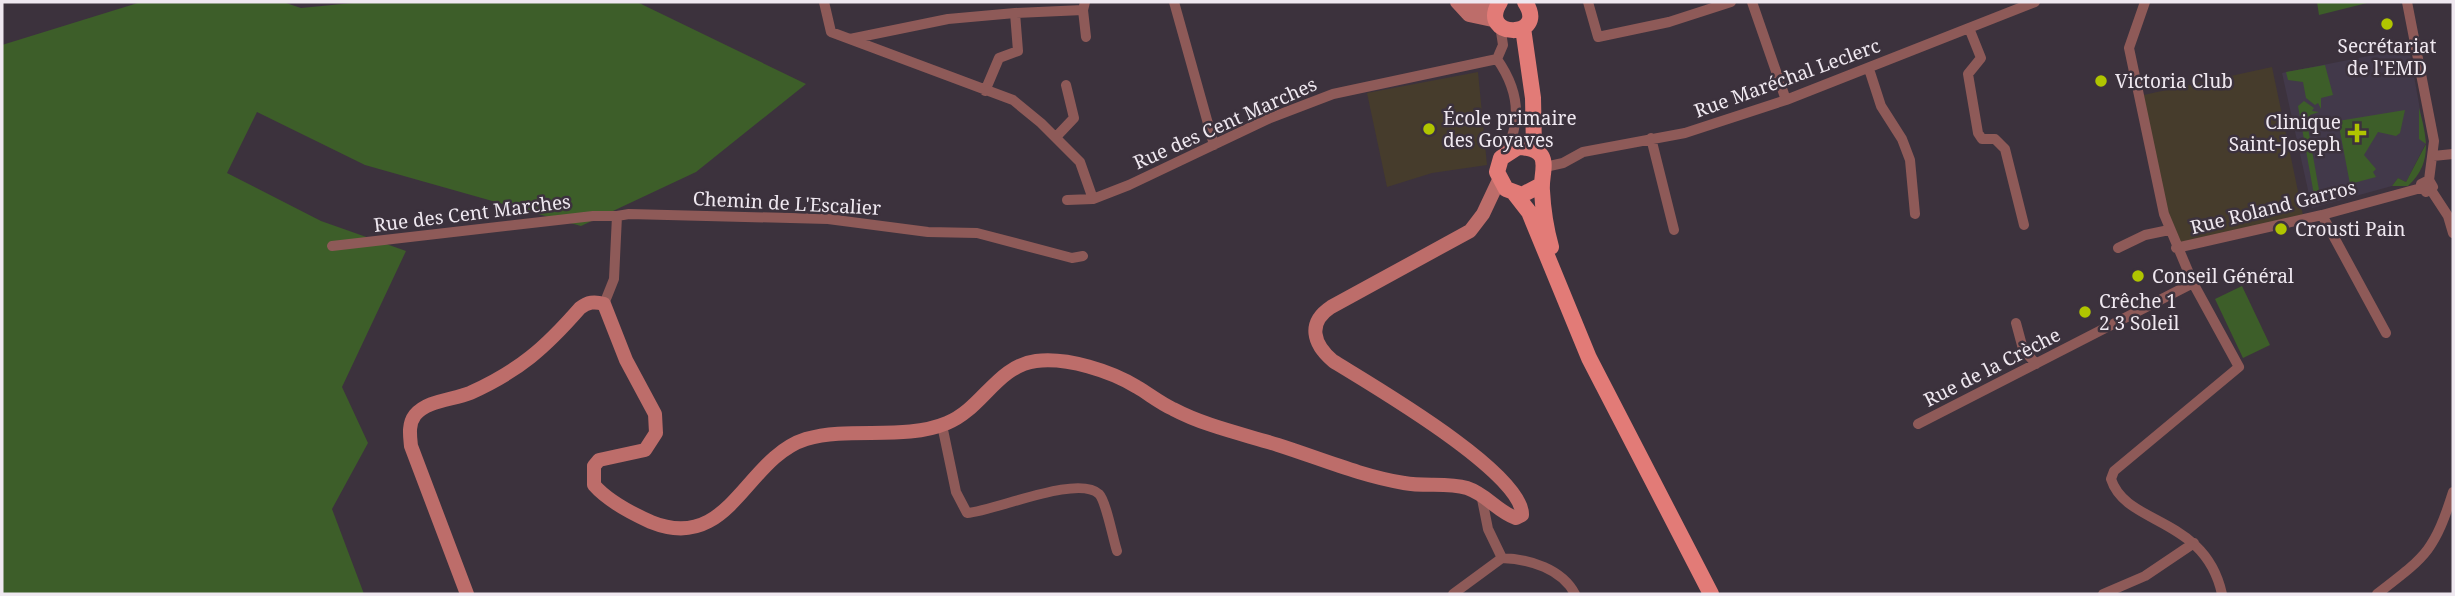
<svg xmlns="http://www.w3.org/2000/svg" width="2455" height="596" viewBox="0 0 2455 596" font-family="'Noto Serif',serif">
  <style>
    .education { fill: #463c2c }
    .medical { fill: #42394a }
    .green { fill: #3d5e29 }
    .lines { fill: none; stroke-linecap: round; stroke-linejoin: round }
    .street { stroke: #8e5a58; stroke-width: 10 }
    .secondary { stroke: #bd6d6a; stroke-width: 14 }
    .primary { stroke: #e27b77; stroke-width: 16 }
    .poi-dot { fill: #b0c500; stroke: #3c323d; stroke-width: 2.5 }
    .labels { text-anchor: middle; stroke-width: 5; stroke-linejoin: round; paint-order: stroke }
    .poi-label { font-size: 19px; fill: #efe8f0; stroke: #3c323d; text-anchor: start }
    .street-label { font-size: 19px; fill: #efe8f0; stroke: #3c323d }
  </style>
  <rect width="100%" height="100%" fill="#3c323d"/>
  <path class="education" d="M2272,67L2304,220L2176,248L2139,96Z
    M1478,72L1487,165L1432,173L1387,187L1367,93Z"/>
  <path class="medical" d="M2409,48L2426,143L2406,182L2398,178L2392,186L2312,208L2282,73Z"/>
  <path class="green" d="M141,2H283L301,8L363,2H637L806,84L696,172L581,226L365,165L257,112L227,173L321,221L406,251L342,387L368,443L332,509L364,594H2V45Z
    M2317,2H2371L2319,15Z
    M2325,65L2333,95L2321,98V109L2318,103L2315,105L2306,98L2303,82L2288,80L2286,72Z
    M2304,101L2314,108L2312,111L2319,112L2310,115L2312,127L2308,128L2319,190L2325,194L2317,197L2314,195L2298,106Z
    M2419,108C2427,138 2433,163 2408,186H2392L2398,178L2406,182L2426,144L2419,139Z
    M2405,110L2400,133L2396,136L2378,132L2364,155L2376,169L2373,172L2376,177L2350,184L2338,121Z
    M2242,286L2270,345L2243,358L2215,299Z"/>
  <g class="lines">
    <path class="street" d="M824,2L831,32L1013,100L1041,123L1080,162L1093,199
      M1085,2L1083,10L1086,37
      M1174,2L1214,145
      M1588,2L1598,37L1669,22L1731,2
      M1752,2L1786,100
      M2145,2L2129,48L2164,214L2193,283L2239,367L2114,471L2111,479C2126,526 2205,516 2222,594
      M2407,2L2434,141L2429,180L2433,187L2426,192L2421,184L2429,180
      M1015,13L1083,10
      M1969,28L1981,58L1968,74L1978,133L1982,139H1995L2005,149L2024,225
      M850,39L948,19L1015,13L1018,51L999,58L985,91
      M1497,59C1518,89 1523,120 1505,152
      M1497,59L1503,45L1500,25
      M1869,69L1881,106L1902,139L1910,160L1915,214
      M1056,137L1074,118L1066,85
      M1651,138L1674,230
      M2433,156L2453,154
      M1545,167L1563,163L1583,152L1685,133L1786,100L2035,2
      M2431,190L2448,216L2453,233
      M1067,200L1093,199L1129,185L1268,119L1333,94L1497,59
      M2322,215L2386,333
      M332,246L593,216H617
      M2118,248L2145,235L2169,230
      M2176,248L2322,215L2421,188
      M604,304L614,279L617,216L629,214L828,219L928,232L977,233L1072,258L1083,256
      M2016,323L2023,349L2036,364
      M1918,424L2193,283
      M942,425L956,492L967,513C995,511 1078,474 1099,494C1106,501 1113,539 1117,551
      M1481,494L1488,529L1502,558C1530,559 1562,569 1575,594
      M1453,594L1502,558
      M2103,594L2145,576L2194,543
      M2377,594C2426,556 2434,552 2453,492"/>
    <path class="secondary" d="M1457,2L1469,15L1497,21
      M1468,2L1480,9L1496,8
      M467,594L411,446C410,436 408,424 415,415C427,400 453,400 470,393C519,371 545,348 580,308C588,302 594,301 604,304L626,360L655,414L656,433L645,450L599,460L594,466V485C608,501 631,513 651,522C730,554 745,458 806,439C851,426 904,441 947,423C982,409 997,366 1036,361C1067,357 1111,371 1137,387C1149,394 1160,403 1173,409C1205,426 1243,434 1278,445C1319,458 1361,476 1404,483C1425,487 1447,482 1467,488C1486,494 1498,512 1516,518L1522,515C1524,473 1370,384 1333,361C1313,344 1307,323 1331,307L1470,231L1483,214L1499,180"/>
    <path class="primary" d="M1500,2C1476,39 1550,40 1525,2
      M1523,28L1533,98L1534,150
      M1541,185L1522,195L1506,189L1497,172L1501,158L1518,147C1556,149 1540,171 1542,191C1543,210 1546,229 1551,247
      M1515,194L1529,212L1589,358L1711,594"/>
  </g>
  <g class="poi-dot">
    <circle cx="2387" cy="24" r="7"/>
    <circle cx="2101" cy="81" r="7"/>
    <circle cx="1429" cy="129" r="7"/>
    <path d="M2353.5 122.5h7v7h7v7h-7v7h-7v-7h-7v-7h7z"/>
    <circle cx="2281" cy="229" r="7"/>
    <circle cx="2138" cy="276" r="7"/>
    <circle cx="2085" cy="312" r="7"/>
  </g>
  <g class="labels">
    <g class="poi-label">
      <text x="2387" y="53" text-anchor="middle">Secrétariat<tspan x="2387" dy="22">de l'EMD</tspan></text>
      <text x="2115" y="88">Victoria Club</text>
      <text x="1443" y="125">École primaire<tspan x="1443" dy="22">des Goyaves</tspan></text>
      <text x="2341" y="129" text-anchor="end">Clinique<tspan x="2341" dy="22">Saint-Joseph</tspan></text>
      <text x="2295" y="236">Crousti Pain</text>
      <text x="2152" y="283">Conseil Général</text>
      <text x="2099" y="308">Crêche 1<tspan x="2099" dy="22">2 3 Soleil</tspan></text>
    </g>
    <g class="street-label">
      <text transform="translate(1787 78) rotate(-20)" y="7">Rue Maréchal Leclerc</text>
      <text transform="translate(1225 123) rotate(-24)" y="7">Rue des Cent Marches</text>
      <text transform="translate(787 203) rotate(3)" y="7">Chemin de L'Escalier</text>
      <text transform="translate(2273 207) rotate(-14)" y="7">Rue Roland Garros</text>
      <text transform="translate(472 213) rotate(-7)" y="7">Rue des Cent Marches</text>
      <text transform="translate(1992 367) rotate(-27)" y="7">Rue de la Crèche</text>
    </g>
  </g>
  <rect width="2455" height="596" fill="none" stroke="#efe8f0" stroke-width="7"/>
</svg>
